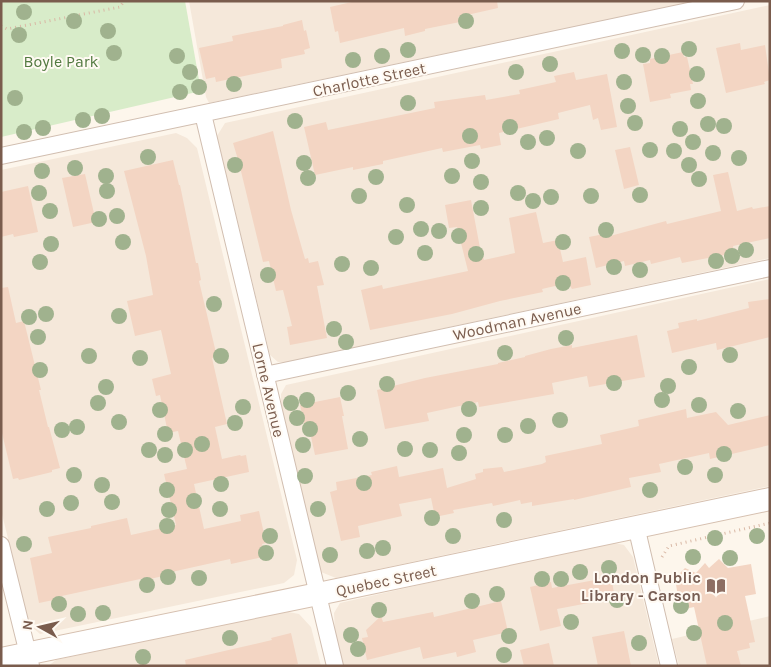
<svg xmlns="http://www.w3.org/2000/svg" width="771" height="667" viewBox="0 0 771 667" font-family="Karla,sans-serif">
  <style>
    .residential { fill: #f5e8da }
    .green { fill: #d8ecc9 }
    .building { fill: #f3d5c3 }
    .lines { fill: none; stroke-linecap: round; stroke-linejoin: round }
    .street-casing { stroke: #d1beb0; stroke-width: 18 }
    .secondary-casing { stroke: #d6c0b0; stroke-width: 24 }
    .path { stroke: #d9b8a5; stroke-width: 3; stroke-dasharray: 1 4; stroke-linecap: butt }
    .street { stroke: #fff; stroke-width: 16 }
    .secondary { stroke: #fff; stroke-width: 22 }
    .tree { fill: #a0b28e }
    .labels { text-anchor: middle; stroke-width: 4; stroke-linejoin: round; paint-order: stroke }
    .park-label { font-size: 16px; fill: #537a41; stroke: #fffaf3 }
    .street-label { font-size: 16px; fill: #7a5c4d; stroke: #fffaf3 }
    .education-label { font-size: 16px; font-weight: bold; fill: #785e54; stroke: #fffaf3; text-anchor: end }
  </style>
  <rect width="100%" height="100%" fill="#fdf6ec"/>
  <path class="residential" d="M189,1H697L209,103L206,97Z
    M770,5V258L287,362H278L270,355L217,136L225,123Z
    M176,133L187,138L197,148L297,560L294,575L284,583L40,634L31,626L26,612L1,510V170Z
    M770,279V486L336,578L321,572L281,407V394L286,385Z
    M609,542L624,545L633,557L659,666H343L335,633L334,613L340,603Z
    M283,611L299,614L311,627L321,666H48L56,660Z
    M770,616V666H679L672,639Z"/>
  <path class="green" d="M1,1H185L201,91L1,137Z"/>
  <path class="building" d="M356,1H497L498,8L458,17L460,22L425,29V31L405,36L404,28L340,43L338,31L335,32L330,7Z
    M302,20L304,31L306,30L310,48L304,50L305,54L281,59L282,68L216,82L215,77L206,79L199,48L233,41L232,36L283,26V25Z
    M740,43L741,50L765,45L770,80L764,82L765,84L726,93L716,48Z
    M683,52L684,57H687L693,84H690L691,90L670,94L671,98L650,102L643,64L650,63V59Z
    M574,72L576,80L607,74L617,127L601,130L598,118L593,120L590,105L558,113L559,119L499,133L501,145L481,149L480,145L443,152L442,148L383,161V164L353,170V167L315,175L304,127L326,122L328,130L435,108L434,102L485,95L486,100L520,94L519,90L556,82L554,76Z
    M273,131L291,210L305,259L308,258L309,263L318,261L324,285L317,286L327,338L290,345L287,327L292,326L283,290L276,291L269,261L263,262L239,163L233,143Z
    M630,147L639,185L624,189L615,150Z
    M173,160L179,185H180L196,263H198L201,280L199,281L217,357L212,358L227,424L215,427L222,459L240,455L241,456L246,455L249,472L194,484L204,529L241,521L240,515L259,511L266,543L262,544L263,547H260L263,557L231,564L230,559L167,573V575L146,580L145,578L57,597L58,599L39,603L30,558L52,553L48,537L91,528V526L127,518L131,535L176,525L164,474L187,469L178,431L168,433L160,395L156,396L152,379L171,374L161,330L135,336L127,301L153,295L146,256L124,171Z
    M728,172L737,211L752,207L753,209L770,206V238L733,246L734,253L682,263L680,257L651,264L650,260L625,266L624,261L596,268L589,237L604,234H609L610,236L666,221L667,224L721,211L713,175Z
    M85,174L96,222L73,227L62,178Z
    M28,186L38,232L14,237L13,234L1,237V192Z
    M471,200L480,248L484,260L515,253L509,218L536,212L543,243L558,240L563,262L586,257L591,285L572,289L568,283L542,289L543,292L500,301L452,314L370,330L361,290L382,285L383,289L468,271L457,227L449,228L445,205Z
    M8,287L16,323L24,321L41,390H39L48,427H49L60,468L52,470V472L19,480L18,478L13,479L1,429V288Z
    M770,299V337L717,350L716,343L672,353L667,331L679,328L678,323L697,319V321L749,308L748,302Z
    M637,335L645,377L589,387L587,376L552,383L554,394L479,407L478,402L427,413L429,421L385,429L377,390L425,378L498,364V363L525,357V356L551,349L572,345V348Z
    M340,397L344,416H342L348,449L315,455L308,423L304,424L300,405Z
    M686,409L687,418L716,412L728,425L770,415V445L710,459L709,453L659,464L661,472L629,478L631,487L574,500V499L532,506V502L521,504L520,500L493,506L492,503L453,510L454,513L435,517L431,498L399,504L402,516L358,526L360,537L341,541L330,492L337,490L336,482L372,475L371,472L397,466L399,477L443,468L447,488L476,479L475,474L483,472V469L502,467L504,472L542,464L546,462L545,456L602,444L600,435L635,427L639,426L638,420Z
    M719,559L728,568L751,564L756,594L745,596L755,642L749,643L750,648L737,651L741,666H707L694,607L680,610L675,578L685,568L696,573L705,563L709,568Z
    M611,577L615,598L557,609L561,626L540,631L530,587L551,582L552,588Z
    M501,601L508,632L473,640L476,652L457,657L456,652L423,659L420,647L367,660L362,638L368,637L366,630L381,616L383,622L433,612L434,617Z
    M624,631L631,666H598L592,637Z
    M291,633L298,664L288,666H186L185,660L272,640L271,638Z
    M549,643L554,666H524L520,650Z"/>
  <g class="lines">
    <g class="street-casing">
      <path id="street" d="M203,114L335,666
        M1,156L736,1
        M265,375L770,268
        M636,526L669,666
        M1,545L31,666"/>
    </g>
    <g class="secondary-casing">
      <path id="secondary" d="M1,659L318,594L770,499"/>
    </g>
    <path class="path" d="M1,26L7,29L120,7L124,1
      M662,557L669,546L770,523"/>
    <use href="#street" class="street"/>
    <use href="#secondary" class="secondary"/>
  </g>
  <g class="tree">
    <circle cx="24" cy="12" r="8"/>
    <circle cx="74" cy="21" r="8"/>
    <circle cx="466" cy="21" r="8"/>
    <circle cx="108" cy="31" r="8"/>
    <circle cx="19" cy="35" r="8"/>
    <circle cx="689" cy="49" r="8"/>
    <circle cx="408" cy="50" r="8"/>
    <circle cx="622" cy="51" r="8"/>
    <circle cx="114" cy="53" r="8"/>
    <circle cx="643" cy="55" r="8"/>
    <circle cx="177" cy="56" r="8"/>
    <circle cx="382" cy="56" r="8"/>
    <circle cx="662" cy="56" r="8"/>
    <circle cx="353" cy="60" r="8"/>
    <circle cx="550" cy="64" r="8"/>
    <circle cx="190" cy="72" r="8"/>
    <circle cx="516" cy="72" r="8"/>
    <circle cx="697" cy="74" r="8"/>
    <circle cx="624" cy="82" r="8"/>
    <circle cx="234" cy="84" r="8"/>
    <circle cx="199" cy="87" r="8"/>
    <circle cx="180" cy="92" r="8"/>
    <circle cx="15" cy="98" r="8"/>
    <circle cx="698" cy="101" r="8"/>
    <circle cx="408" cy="103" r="8"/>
    <circle cx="628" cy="106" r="8"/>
    <circle cx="102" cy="116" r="8"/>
    <circle cx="83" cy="120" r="8"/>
    <circle cx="295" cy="121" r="8"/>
    <circle cx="635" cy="123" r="8"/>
    <circle cx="708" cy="124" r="8"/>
    <circle cx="724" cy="126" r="8"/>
    <circle cx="510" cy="127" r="8"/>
    <circle cx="43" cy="128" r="8"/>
    <circle cx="680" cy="129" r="8"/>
    <circle cx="24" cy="132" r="8"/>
    <circle cx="470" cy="136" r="8"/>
    <circle cx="547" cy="138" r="8"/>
    <circle cx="528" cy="142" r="8"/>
    <circle cx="693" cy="142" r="8"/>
    <circle cx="650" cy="150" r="8"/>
    <circle cx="578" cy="151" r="8"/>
    <circle cx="674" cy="151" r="8"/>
    <circle cx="713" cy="153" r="8"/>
    <circle cx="148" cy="157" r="8"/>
    <circle cx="739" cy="158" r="8"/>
    <circle cx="472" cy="161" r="8"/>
    <circle cx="304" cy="163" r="8"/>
    <circle cx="235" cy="165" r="8"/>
    <circle cx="689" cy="165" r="8"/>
    <circle cx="75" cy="168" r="8"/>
    <circle cx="42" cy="171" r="8"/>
    <circle cx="106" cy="176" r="8"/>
    <circle cx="452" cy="176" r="8"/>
    <circle cx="376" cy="177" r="8"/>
    <circle cx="308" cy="178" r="8"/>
    <circle cx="699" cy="179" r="8"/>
    <circle cx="481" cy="182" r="8"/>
    <circle cx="107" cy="191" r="8"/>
    <circle cx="39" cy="193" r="8"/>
    <circle cx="518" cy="193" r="8"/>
    <circle cx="640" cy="195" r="8"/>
    <circle cx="359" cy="196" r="8"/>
    <circle cx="591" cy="196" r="8"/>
    <circle cx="551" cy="197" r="8"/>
    <circle cx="533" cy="201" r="8"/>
    <circle cx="407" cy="205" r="8"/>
    <circle cx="481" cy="208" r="8"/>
    <circle cx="50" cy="211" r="8"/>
    <circle cx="117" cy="216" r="8"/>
    <circle cx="99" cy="219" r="8"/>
    <circle cx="421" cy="229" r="8"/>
    <circle cx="606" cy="230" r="8"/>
    <circle cx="439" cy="231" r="8"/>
    <circle cx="459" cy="236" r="8"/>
    <circle cx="396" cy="237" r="8"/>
    <circle cx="123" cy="242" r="8"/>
    <circle cx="563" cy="242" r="8"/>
    <circle cx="51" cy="244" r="8"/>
    <circle cx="746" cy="250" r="8"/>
    <circle cx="425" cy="253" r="8"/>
    <circle cx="476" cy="254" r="8"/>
    <circle cx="732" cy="256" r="8"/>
    <circle cx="716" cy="261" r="8"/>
    <circle cx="40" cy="262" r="8"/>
    <circle cx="342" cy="264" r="8"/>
    <circle cx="614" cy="267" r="8"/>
    <circle cx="371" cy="268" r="8"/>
    <circle cx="640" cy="270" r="8"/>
    <circle cx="268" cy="275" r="8"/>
    <circle cx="563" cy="283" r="8"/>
    <circle cx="214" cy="304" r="8"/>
    <circle cx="46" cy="314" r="8"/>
    <circle cx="119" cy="316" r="8"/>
    <circle cx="29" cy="317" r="8"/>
    <circle cx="334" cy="329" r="8"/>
    <circle cx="38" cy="337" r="8"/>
    <circle cx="566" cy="338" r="8"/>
    <circle cx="346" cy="342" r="8"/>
    <circle cx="505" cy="353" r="8"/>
    <circle cx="730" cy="355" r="8"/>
    <circle cx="89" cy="356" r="8"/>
    <circle cx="221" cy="356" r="8"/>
    <circle cx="140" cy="358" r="8"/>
    <circle cx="689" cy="367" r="8"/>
    <circle cx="40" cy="370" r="8"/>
    <circle cx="614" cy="383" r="8"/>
    <circle cx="387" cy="384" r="8"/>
    <circle cx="668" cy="386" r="8"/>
    <circle cx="106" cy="387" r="8"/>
    <circle cx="348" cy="393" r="8"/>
    <circle cx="307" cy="400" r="8"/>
    <circle cx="662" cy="400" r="8"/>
    <circle cx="98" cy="403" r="8"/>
    <circle cx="291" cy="403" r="8"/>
    <circle cx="699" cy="405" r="8"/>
    <circle cx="243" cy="407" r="8"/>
    <circle cx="469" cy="409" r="8"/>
    <circle cx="160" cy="410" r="8"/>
    <circle cx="738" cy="411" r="8"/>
    <circle cx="297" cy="418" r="8"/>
    <circle cx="560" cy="420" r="8"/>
    <circle cx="119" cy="422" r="8"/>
    <circle cx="235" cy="423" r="8"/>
    <circle cx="528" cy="426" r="8"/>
    <circle cx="77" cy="427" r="8"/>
    <circle cx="310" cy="429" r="8"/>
    <circle cx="62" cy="430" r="8"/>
    <circle cx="165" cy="434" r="8"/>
    <circle cx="464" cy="435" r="8"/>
    <circle cx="505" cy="435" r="8"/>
    <circle cx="360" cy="439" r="8"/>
    <circle cx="202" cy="444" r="8"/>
    <circle cx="303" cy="445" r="8"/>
    <circle cx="405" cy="449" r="8"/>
    <circle cx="149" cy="450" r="8"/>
    <circle cx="185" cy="450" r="8"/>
    <circle cx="430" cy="450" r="8"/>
    <circle cx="459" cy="453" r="8"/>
    <circle cx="724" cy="454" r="8"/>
    <circle cx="165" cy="455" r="8"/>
    <circle cx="685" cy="467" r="8"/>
    <circle cx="74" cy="475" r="8"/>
    <circle cx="715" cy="475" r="8"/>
    <circle cx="305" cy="476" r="8"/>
    <circle cx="364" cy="483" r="8"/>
    <circle cx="221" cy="484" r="8"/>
    <circle cx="102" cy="485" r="8"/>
    <circle cx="167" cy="490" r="8"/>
    <circle cx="650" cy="490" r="8"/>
    <circle cx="194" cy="501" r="8"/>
    <circle cx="112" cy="502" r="8"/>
    <circle cx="71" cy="503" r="8"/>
    <circle cx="47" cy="509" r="8"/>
    <circle cx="220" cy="509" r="8"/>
    <circle cx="318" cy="509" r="8"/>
    <circle cx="169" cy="510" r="8"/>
    <circle cx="432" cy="518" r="8"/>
    <circle cx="504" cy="520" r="8"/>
    <circle cx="167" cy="526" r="8"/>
    <circle cx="270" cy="536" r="8"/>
    <circle cx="453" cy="536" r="8"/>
    <circle cx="757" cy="536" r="8"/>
    <circle cx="715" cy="538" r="8"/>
    <circle cx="24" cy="544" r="8"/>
    <circle cx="383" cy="548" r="8"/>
    <circle cx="367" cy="551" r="8"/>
    <circle cx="266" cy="553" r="8"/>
    <circle cx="330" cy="555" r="8"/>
    <circle cx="693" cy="557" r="8"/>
    <circle cx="730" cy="558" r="8"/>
    <circle cx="609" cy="568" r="8"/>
    <circle cx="580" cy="572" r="8"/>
    <circle cx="168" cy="577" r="8"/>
    <circle cx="199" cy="578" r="8"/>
    <circle cx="542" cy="579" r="8"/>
    <circle cx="561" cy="579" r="8"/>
    <circle cx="147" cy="585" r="8"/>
    <circle cx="497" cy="594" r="8"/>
    <circle cx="617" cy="600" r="8"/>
    <circle cx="472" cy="601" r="8"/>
    <circle cx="59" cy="604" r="8"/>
    <circle cx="681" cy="606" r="8"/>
    <circle cx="379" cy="610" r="8"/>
    <circle cx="103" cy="613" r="8"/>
    <circle cx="78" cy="614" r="8"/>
    <circle cx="571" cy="622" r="8"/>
    <circle cx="725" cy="623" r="8"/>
    <circle cx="694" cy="633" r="8"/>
    <circle cx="351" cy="635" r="8"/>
    <circle cx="509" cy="636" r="8"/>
    <circle cx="230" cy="638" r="8"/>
    <circle cx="639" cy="643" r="8"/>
    <circle cx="358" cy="649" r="8"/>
    <circle cx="504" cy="655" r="8"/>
    <circle cx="143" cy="657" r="8"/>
  </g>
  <defs>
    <g id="library-bare" transform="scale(1.5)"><path d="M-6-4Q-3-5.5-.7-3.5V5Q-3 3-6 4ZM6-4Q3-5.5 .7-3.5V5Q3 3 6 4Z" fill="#8d6e63" stroke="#fffaf3" stroke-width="2.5" paint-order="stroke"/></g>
  </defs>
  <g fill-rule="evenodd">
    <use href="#library-bare" x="716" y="586"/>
  </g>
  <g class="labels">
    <g class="park-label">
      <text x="61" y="67">Boyle Park</text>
    </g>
    <g class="street-label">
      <text transform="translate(369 79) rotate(-12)" y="6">Charlotte Street</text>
      <text transform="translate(517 321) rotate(-12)" y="6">Woodman Avenue</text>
      <text transform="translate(269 390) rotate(77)" y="6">Lorne Avenue</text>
      <text transform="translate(386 580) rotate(-12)" y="6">Quebec Street</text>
    </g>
    <g class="education-label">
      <text x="701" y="583">London Public<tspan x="701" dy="18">Library - Carson</tspan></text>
    </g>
  </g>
  <rect width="771" height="667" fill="none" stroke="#7a5c4d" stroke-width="5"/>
  <g transform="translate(40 627) rotate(278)" stroke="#fffaf3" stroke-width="4" paint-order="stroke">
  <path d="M0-4L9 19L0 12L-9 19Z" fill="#7a5c4d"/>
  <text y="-8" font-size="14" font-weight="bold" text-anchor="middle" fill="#7a5c4d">N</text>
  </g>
</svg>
